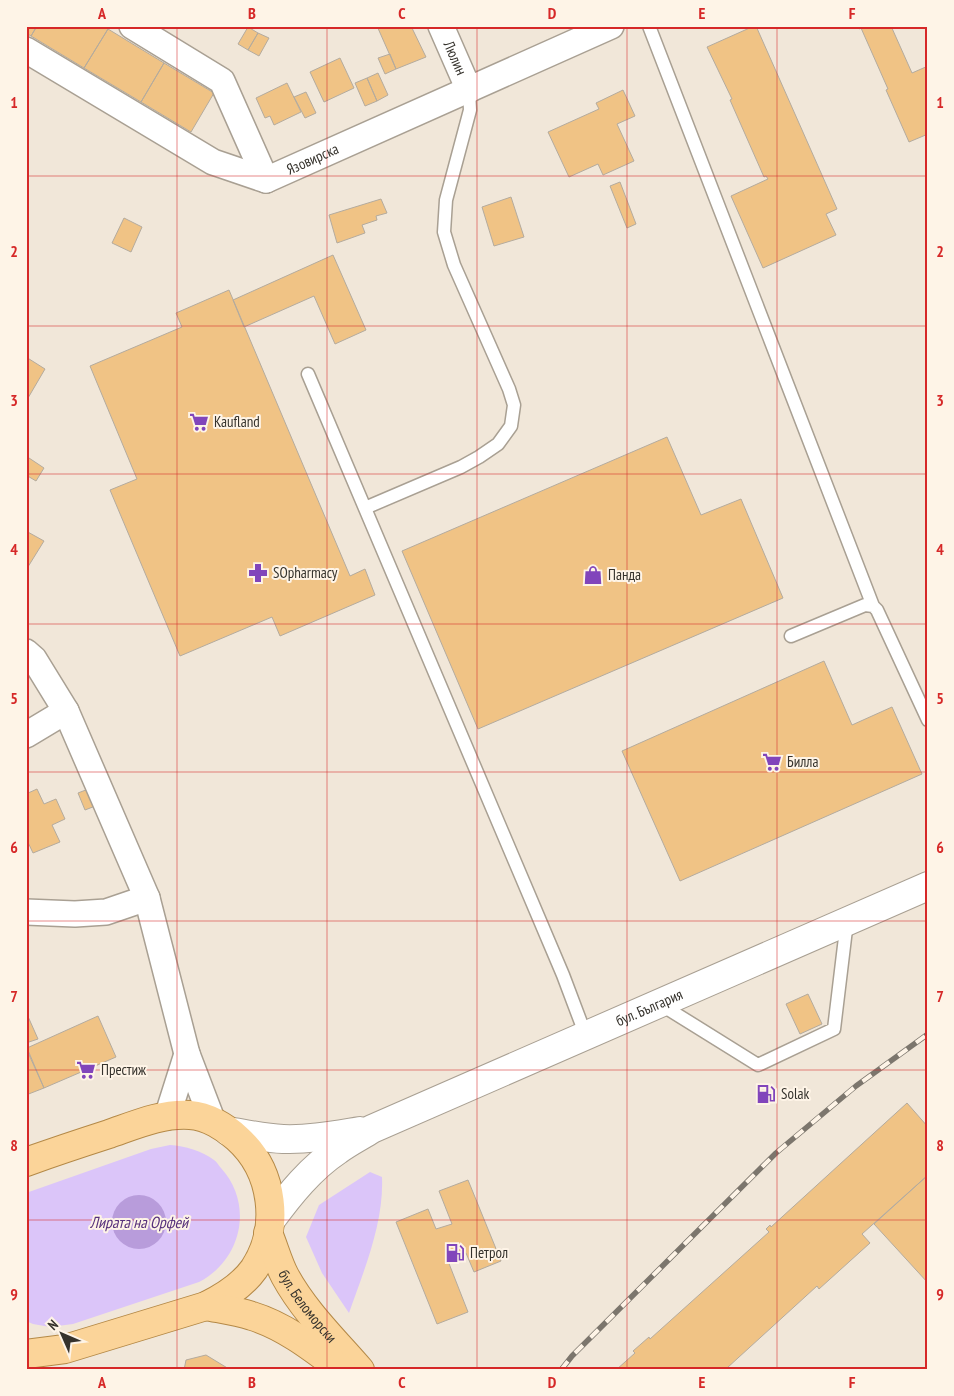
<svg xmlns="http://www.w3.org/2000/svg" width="954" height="1396" viewBox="0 0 954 1396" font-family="'PT Sans Narrow',sans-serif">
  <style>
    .green { fill: #dbc5f9 }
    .water { fill: #b89cdb }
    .building { fill: #f0c385; stroke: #b4ab9e }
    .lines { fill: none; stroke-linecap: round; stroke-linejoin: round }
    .service-casing { stroke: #a9a093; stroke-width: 15 }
    .minor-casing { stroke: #a9a093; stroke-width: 28 }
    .tertiary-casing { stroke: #a9a093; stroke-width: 30 }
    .primary-casing { stroke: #b48947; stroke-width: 30 }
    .service { stroke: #fff; stroke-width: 12 }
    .minor { stroke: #fff; stroke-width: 25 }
    .tertiary { stroke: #fff; stroke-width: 28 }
    .primary { stroke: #fbd499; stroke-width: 28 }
    .rail-casing { stroke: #7c766d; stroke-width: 5.5 }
    .rail { stroke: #fef4e7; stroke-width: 4; stroke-dasharray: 11; stroke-linecap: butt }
    .grid { fill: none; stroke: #d62828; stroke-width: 1; stroke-opacity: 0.55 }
    .labels { text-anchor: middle; stroke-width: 4; stroke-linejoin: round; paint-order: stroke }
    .street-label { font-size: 15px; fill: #35322c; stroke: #fef4e7 }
    .poi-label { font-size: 15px; fill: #35322c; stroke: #fef4e7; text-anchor: start }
    .water-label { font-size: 16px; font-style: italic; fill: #57317c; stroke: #fef4e7 }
    .neatline { fill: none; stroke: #d62828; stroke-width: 2 }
    .grid-label { font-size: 16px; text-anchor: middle; font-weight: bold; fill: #d62828 }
  </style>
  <rect width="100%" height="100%" fill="#f1e7d9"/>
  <path class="green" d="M170,1145C185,1146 202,1151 214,1160C217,1162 219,1166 221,1168C254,1204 242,1260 199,1282L73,1324L50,1327L33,1324L26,1321V1193L151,1149Z
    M370,1172L382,1177C384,1223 364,1270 349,1313L322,1273L306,1237L319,1205Z"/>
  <path class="water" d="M112 1222a27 27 0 1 1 54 0a27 27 0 1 1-54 0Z"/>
  <path class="building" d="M26,26H37L31,36L26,33Z
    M37,26H103L108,29L84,68L31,36Z
    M377,26H411L426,57L396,69Z
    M754,26H756L837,209L826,214L836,235L763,268L731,196L768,179L766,176L764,177L730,100L732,99L707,47Z
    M858,26H891L912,73L928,66V134L909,142L886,90L888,89L861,28L859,29Z
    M248,27L258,33L248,50L238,44Z
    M108,29L164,63L141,102L84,68Z
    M258,33L269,38L259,56L248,50Z
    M390,54L396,69L385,74L378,58Z
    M340,58L354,88L324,102L310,72Z
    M164,63L214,93L191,132L141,102Z
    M378,73L388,95L377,101L367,78Z
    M367,78L377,101L365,106L355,83Z
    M287,83L301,112L274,125L270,116L265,118L256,98Z
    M623,90L635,116L617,124L634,161L603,175L598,164L569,177L548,132L599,109L596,103Z
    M306,92L316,113L305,118L294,97Z
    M620,182L636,224L627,228L610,186Z
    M511,197L524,237L494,246L482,207Z
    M381,199L387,213L376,216L377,220L362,225L365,233L337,243L329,215Z
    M124,218L142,227L131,252L112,243Z
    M333,255L366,330L335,344L314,296L244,327L233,300Z
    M229,290L350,576L365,569L375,595L280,636L272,617L180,656L110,490L137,479L90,366L182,327L176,313Z
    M26,357L45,369L28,398L26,397Z
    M667,437L701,515L741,499L783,598L478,729L402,551Z
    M26,456L44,468L36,481L26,475Z
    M26,531L44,541L26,570Z
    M824,661L852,725L892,707L922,774L680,881L622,751Z
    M96,786L103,803L85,810L78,793Z
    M37,789L44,804L56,799L65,819L52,825L60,842L33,853L26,838V794Z
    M808,994L822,1024L800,1034L786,1004Z
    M26,1012L38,1039L26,1043Z
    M98,1016L116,1057L44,1088L27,1048Z
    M26,1048L44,1088L26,1095Z
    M907,1103L928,1127V1175L862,1234L870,1243L819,1289L817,1286L727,1368L728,1370H616L635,1353L633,1351L649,1337L650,1339L769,1232L766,1229L770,1225L771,1227Z
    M928,1175V1283L874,1224Z
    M468,1180L501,1261L474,1272L466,1253L448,1261L468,1312L437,1324L396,1222L428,1209L436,1229L452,1224L439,1191Z
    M206,1355L229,1369V1370H184L186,1360Z"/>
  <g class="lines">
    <g class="service-casing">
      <path id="service" d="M649,26L873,606
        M308,374L563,975L586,1036
        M365,508L461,467L479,457L498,444L511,426L514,405L509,389L454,265L444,232L446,200L470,110L469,90
        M791,636L865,605L873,606L877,610L928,720
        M660,1004L758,1065L834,1029L847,921"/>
    </g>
    <g class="minor-casing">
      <g id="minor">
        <path d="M132,26L222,81L266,180"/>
        <path id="s1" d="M441,26L469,90"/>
        <path id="s2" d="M26,50L213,162L266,180L611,26"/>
        <path d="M26,652L34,659L66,711L26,735"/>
        <path d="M66,711L147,898L187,1054L213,1122"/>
        <path d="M26,912L75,914L106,912L147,898"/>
        <path d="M167,1117L187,1054"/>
      </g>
    </g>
    <g class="tertiary-casing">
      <g id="tertiary">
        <path d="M228,1131C246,1134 264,1138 283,1139C309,1140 335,1135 360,1131"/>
        <path id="s3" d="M271,1220C290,1194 311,1168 338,1150C349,1142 361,1136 372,1129L928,886"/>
      </g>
    </g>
    <g class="primary-casing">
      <g id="primary">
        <path d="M26,1162C54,1152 81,1143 109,1134C135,1125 162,1113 190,1115C207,1116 225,1127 237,1138C274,1171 281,1228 254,1269C242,1286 224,1297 206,1306L65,1349L26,1354"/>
        <path id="s4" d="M268,1233C274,1247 278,1263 285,1276C304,1311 334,1340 360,1370"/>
        <path d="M206,1306C221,1309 237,1311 252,1316C285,1326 314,1349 342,1370"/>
      </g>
    </g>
    <use href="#service" class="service"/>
    <use href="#minor" class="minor"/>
    <use href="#tertiary" class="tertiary"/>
    <use href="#primary" class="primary"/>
    <g class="rail-casing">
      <path id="rail" d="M561,1370L572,1356L776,1153L856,1086L928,1034"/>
    </g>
    <use href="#rail" class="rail"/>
  </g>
  <path class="grid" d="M177,26V1370M327,26V1370M477,26V1370M627,26V1370M777,26V1370M26,176H928M26,326H928M26,474H928M26,624H928M26,772H928M26,921H928M26,1070H928M26,1220H928"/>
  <defs>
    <g id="supermarket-bare" transform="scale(1.5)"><path d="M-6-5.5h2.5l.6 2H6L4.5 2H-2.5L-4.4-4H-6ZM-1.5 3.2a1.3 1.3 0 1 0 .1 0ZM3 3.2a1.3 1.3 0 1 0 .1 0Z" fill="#8145bb" stroke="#fef4e7" stroke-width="2.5" paint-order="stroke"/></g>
    <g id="pharmacy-bare" transform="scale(1.5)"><path d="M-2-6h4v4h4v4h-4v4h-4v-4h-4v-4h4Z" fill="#8145bb" stroke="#fef4e7" stroke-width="2.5" paint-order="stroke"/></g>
    <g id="shop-bare" transform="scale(1.5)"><path d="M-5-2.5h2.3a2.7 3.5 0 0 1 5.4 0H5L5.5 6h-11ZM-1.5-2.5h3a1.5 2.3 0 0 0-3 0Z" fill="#8145bb" stroke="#fef4e7" stroke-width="2.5" paint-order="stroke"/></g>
    <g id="fuel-bare" transform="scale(1.5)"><path d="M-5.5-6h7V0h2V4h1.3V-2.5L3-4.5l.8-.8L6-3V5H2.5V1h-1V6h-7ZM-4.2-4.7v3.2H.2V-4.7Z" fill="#8145bb" stroke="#fef4e7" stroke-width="2.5" paint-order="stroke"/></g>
  </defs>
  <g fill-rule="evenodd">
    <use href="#supermarket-bare" x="199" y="422"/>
    <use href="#pharmacy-bare" x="258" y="573"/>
    <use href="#shop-bare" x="593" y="575"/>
    <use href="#supermarket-bare" x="772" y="762"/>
    <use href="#supermarket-bare" x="86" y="1070"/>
    <use href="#fuel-bare" x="766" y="1094"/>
    <use href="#fuel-bare" x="455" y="1253"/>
  </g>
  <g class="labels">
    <g class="street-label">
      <text dy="5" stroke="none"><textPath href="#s1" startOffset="35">Люлин</textPath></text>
      <text dy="5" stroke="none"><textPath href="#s2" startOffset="325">Язовирска</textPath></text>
      <text dy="5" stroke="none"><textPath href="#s3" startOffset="440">бул. България</textPath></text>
      <text dy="5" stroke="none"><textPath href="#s4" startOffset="84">бул. Беломорски</textPath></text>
    </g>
    <g class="poi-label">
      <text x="214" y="427">Kaufland</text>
      <text x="273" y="578">SOpharmacy</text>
      <text x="608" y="580">Панда</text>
      <text x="787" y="767">Билла</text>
      <text x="101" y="1075">Престиж</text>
      <text x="781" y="1099">Solak</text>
      <text x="470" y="1258">Петрол</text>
    </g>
    <g class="water-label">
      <text x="139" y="1228">Лирата на Орфей</text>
    </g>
  </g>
  <rect width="954" height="1396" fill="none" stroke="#fef4e7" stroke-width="55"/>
  <g transform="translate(62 1334) rotate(315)" stroke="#fef4e7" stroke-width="4" paint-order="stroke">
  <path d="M0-4L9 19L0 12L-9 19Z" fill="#35322c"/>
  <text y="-8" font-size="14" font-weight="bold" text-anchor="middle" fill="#35322c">N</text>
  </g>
  <rect x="28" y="28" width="898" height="1340" class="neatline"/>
  <g class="grid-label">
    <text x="102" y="19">A</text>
    <text x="252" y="19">B</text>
    <text x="402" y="19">C</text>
    <text x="552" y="19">D</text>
    <text x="702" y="19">E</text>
    <text x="852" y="19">F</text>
    <text x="14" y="108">1</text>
    <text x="940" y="108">1</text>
    <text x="14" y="257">2</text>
    <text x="940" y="257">2</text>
    <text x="14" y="406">3</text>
    <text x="940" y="406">3</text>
    <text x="14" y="555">4</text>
    <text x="940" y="555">4</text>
    <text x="14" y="704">5</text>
    <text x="940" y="704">5</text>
    <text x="14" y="853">6</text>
    <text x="940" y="853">6</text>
    <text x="14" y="1002">7</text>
    <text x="940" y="1002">7</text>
    <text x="14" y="1151">8</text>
    <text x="940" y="1151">8</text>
    <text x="14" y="1300">9</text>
    <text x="940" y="1300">9</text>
    <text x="102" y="1388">A</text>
    <text x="252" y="1388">B</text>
    <text x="402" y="1388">C</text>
    <text x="552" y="1388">D</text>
    <text x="702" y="1388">E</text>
    <text x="852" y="1388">F</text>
  </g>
</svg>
